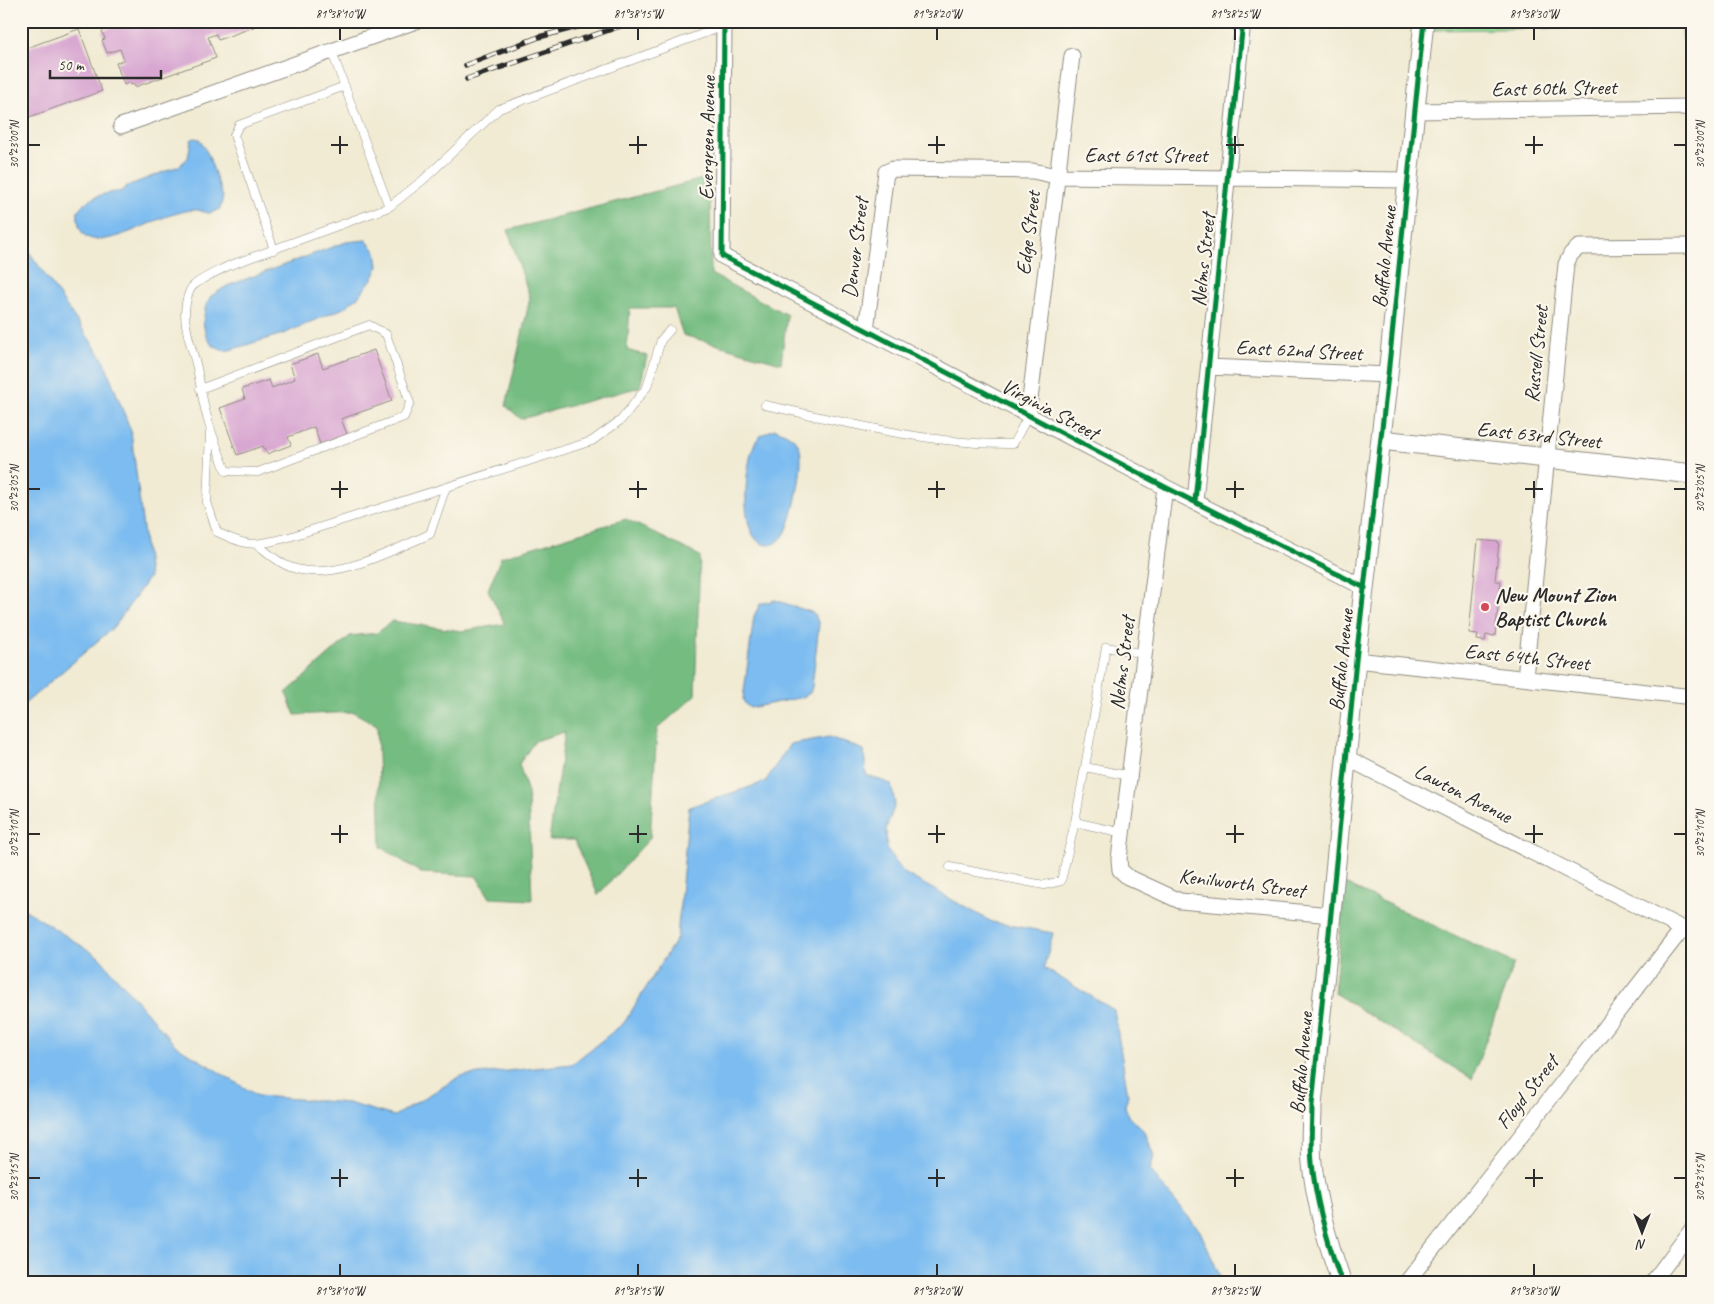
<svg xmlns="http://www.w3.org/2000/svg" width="1714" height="1304" viewBox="0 0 1714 1304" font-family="Caveat,sans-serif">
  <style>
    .green { fill: #91dd99; stroke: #5e8462 }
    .forest { fill: #74bc81; stroke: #507456 }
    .water { fill: #7cbcf0; stroke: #54748e }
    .building { fill: #d8a6d1 }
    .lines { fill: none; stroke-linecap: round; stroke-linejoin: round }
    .service-casing { stroke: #8e8b80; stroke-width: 9 }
    .minor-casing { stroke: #8e8b80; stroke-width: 17 }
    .tertiary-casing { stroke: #8e8b80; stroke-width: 21 }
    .service { stroke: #fff; stroke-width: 8 }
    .minor { stroke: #fff; stroke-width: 15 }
    .tertiary { stroke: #fff; stroke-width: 19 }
    .rail-casing { stroke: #2b2b2b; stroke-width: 5.5 }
    .rail { stroke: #fbf7ec; stroke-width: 4; stroke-dasharray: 11; stroke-linecap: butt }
    .cycleway-casing { stroke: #fbf7ec; stroke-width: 8 }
    .cycleway { stroke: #00873e; stroke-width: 5 }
    .ticks { fill: none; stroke: #2b2b2b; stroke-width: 2 }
    .poi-dot { fill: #d1495b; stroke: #fbf7ec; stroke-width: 2 }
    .labels { text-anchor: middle; stroke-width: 4.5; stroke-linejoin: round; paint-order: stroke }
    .street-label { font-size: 21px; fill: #2b2b2b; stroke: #fbf7ec }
    .poi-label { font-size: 21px; font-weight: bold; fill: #2b2b2b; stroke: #fbf7ec; text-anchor: start }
    .neatline { fill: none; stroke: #2b2b2b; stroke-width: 2 }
    .ticks-label { font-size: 12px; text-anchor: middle; fill: #2b2b2b }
  </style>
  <rect width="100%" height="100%" fill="#fbf7ec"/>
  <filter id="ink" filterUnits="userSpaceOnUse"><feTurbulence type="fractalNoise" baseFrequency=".02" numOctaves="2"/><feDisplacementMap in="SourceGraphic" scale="10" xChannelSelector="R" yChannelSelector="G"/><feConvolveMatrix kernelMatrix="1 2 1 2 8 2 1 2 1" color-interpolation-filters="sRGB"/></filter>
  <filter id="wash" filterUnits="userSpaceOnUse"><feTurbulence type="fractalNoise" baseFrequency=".0096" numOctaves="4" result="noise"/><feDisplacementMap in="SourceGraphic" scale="20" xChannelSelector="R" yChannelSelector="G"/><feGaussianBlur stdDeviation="1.12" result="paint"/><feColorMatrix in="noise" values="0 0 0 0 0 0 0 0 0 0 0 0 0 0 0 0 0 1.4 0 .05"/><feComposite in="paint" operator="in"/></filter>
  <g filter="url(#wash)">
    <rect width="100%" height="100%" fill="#f1ebd4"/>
    <path class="green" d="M1433,21H1693V40H1683L1682,26L1432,30Z"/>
    <path class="forest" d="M710,177L711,274L787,315L781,363L683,335L674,308H630L627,350L647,356L640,387L521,419L506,406L530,298L508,230Z
      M626,519L700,556L695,696L657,729L650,838L598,895L574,840H549L565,732L535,741L519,764L528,793L532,900L490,898L476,876L421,873L381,847L377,725L353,712L295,715L286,693L350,636L377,633L392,621L462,631L505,624L488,590L501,557Z
      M1345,884L1514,963L1472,1079L1334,993Z"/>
    <path class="water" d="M194,138L199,139L208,154L223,197L220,209C217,210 212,213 209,213C204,213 199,209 194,210C187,210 178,213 171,215C143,223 74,269 78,210C85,201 97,195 109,193C119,191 119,194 127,186L179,166L188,158L191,140Z
      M21,240L103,359L131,431L149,577L115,626L21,707Z
      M366,240L376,252L378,266L374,276L360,295L344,308L283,334L226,351L212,345L206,336L203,322L206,305L211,296L227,286L346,242Z
      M775,429C784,432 795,437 799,446C806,460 793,522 784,535C781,540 773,545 768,545C736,544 745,459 756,441C761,434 767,432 775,429Z
      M775,600L814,613L819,624L812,687L810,693L803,697L750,708L745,704L743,699L754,616L760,604Z
      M829,737L864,750L866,775L891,784L895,804L886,829L887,850L904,873L992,922L1053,933L1044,968L1114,1010L1128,1095L1125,1106L1128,1116L1145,1132L1154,1156L1150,1171L1200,1231L1223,1283H21V907L99,957L175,1045L258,1096L348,1103L394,1116L461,1076L572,1064L624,1023L677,938L689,807L765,782L790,744Z"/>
    <g id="blocks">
      <path class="building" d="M113,21H252L254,27L218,40L216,34L208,37L216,58L135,87L134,84L131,85L130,82L124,85L116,63L124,60L120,49L107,53L102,40L105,39L102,31L111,28L109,23Z
        M79,29L102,91L21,120V50Z
        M374,350L392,401L341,419L347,434L320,444L314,427L288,437L291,445L267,454L263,446L237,455L220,408L245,399L242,389L269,380L272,388L295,379L290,364L318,354L323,368Z
        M1478,540L1499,542L1495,581H1501L1495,636L1486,635L1485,641L1477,640L1478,634L1469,633Z"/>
    </g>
  </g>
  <g filter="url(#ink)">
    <use href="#blocks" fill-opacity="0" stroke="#8e8b80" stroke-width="1"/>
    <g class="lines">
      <g class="service-casing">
        <path id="service" d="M332,52L389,207
          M274,250L234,135L239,125L345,86
          M200,389L369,325L386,334L410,403L404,417L258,472L226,471C220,455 214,440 209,424C203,406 201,387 197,368C191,342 178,317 190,290C194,281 219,271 228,266L389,207L423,180L499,109L724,26
          M765,405C844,422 932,445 1013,444L1028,416
          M210,433L207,502L217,532C248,547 252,546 286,538L592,441L621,420L647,387L661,340L670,330
          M258,545C267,552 278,563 290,567C333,583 391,551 430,534L446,487
          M1085,767L1106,647L1145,654
          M1075,822L1085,767L1130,776
          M950,867L1044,885L1061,881L1075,822L1123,833"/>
      </g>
      <g class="minor-casing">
        <path id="minor" d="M724,21L722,256L866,330L1165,487L1365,588
          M1415,111L1693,107
          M121,126L416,21
          M866,330L886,172L893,169L1033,171L1056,176L1408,180
          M1209,367L1388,375
          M1028,416L1072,56
          M1165,487L1119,859L1120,870L1128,877L1180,901L1331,915
          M1195,501L1243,21
          M1356,660L1693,697
          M1525,678L1566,264L1571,254L1579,247L1693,246
          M1347,758L1693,934
          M1406,1283L1683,928
          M1652,1283L1693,1228"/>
      </g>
      <g class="tertiary-casing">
        <path id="tertiary" d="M1381,440L1693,474
          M1342,1283C1328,1244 1316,1204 1312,1163C1310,1143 1312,1124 1312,1105L1356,660L1388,375L1424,21"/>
      </g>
      <use href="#service" class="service"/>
      <use href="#minor" class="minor"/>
      <use href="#tertiary" class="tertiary"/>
      <g class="rail-casing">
        <path id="rail" d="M466,65L539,37L600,21
          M467,79L635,21"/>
      </g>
      <use href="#rail" class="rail"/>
      <g class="cycleway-casing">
        <path id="cycleway" d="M724,21L722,256L866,330L1165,487L1365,588
          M1195,501L1243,21
          M1342,1283C1328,1244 1316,1204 1312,1163C1310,1143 1312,1124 1312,1105L1356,660L1388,375L1424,21"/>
      </g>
      <use href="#cycleway" class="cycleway"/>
    </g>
  </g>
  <path class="ticks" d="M340,28V40M638,28V40M937,28V40M1235,28V40M1534,28V40M340,136V154M638,136V154M937,136V154M1235,136V154M1534,136V154M28,145H40M331,145H348M629,145H647M928,145H945M1226,145H1244M1525,145H1543M1674,145H1686M340,481V498M638,481V498M937,481V498M1235,481V498M1534,481V498M28,489H40M331,489H348M629,489H647M928,489H945M1226,489H1244M1525,489H1543M1674,489H1686M340,825V843M638,825V843M937,825V843M1235,825V843M1534,825V843M28,834H40M331,834H348M629,834H647M928,834H945M1226,834H1244M1525,834H1543M1674,834H1686M340,1169V1187M638,1169V1187M937,1169V1187M1235,1169V1187M1534,1169V1187M28,1178H40M331,1178H348M629,1178H647M928,1178H945M1226,1178H1244M1525,1178H1543M1674,1178H1686M340,1264V1276M638,1264V1276M937,1264V1276M1235,1264V1276M1534,1264V1276"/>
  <circle class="poi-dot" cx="1485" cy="607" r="5"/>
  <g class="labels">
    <g class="street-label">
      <text transform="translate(1554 88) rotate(-1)" y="7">East 60th Street</text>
      <text transform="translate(707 138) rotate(-89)" y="7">Evergreen Avenue</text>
      <text x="1146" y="162">East 61st Street</text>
      <text transform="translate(1028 233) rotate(-83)" y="7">Edge Street</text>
      <text transform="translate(855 248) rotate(-83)" y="7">Denver Street</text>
      <text transform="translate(1384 257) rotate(-84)" y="7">Buffalo Avenue</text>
      <text transform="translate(1203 260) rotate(-84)" y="7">Nelms Street</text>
      <text transform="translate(1299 350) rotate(3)" y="7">East 62nd Street</text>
      <text transform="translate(1536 354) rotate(-84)" y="7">Russell Street</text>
      <text transform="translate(1050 409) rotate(28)" y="7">Virginia Street</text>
      <text transform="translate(1539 435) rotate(6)" y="7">East 63rd Street</text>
      <text transform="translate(1527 657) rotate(6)" y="7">East 64th Street</text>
      <text transform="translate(1341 660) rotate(-84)" y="7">Buffalo Avenue</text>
      <text transform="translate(1122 663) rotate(-83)" y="7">Nelms Street</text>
      <text transform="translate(1463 793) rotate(27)" y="7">Lawton Avenue</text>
      <text transform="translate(1242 883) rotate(7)" y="7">Kenilworth Street</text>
      <text transform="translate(1301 1063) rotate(-85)" y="7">Buffalo Avenue</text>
      <text transform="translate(1527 1092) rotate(-52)" y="7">Floyd Street</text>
    </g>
    <g class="poi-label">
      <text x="1495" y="602">New Mount Zion<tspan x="1495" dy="24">Baptist Church</tspan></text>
    </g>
  </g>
  <rect width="1714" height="1304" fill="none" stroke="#fbf7ec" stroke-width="55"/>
  <g transform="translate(1642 1232) rotate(180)" stroke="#fbf7ec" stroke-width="4" paint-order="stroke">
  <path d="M0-4L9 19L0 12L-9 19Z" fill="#2b2b2b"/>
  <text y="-8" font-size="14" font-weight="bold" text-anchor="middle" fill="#2b2b2b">N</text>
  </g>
  <path d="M50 70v8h111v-8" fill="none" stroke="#2b2b2b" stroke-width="2.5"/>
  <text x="58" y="70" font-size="15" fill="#2b2b2b" stroke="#fbf7ec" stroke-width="4" paint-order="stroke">50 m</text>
  <rect x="28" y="28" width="1658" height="1248" class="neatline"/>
  <g class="ticks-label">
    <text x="340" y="18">81°38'10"W</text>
    <text x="638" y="18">81°38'15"W</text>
    <text x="937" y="18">81°38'20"W</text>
    <text x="1235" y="18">81°38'25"W</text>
    <text x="1534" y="18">81°38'30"W</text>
    <text transform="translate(1700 145) rotate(-90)" y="4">30°23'00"N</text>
    <text transform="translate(14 145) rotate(-90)" y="4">30°23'00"N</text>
    <text transform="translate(1700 489) rotate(-90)" y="4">30°23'05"N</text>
    <text transform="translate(14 489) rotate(-90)" y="4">30°23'05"N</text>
    <text transform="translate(1700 834) rotate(-90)" y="4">30°23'10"N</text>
    <text transform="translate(14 834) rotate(-90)" y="4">30°23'10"N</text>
    <text transform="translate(1700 1178) rotate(-90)" y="4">30°23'15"N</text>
    <text transform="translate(14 1178) rotate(-90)" y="4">30°23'15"N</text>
    <text x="340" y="1295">81°38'10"W</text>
    <text x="638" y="1295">81°38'15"W</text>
    <text x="937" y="1295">81°38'20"W</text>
    <text x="1235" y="1295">81°38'25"W</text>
    <text x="1534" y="1295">81°38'30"W</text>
  </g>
</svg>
